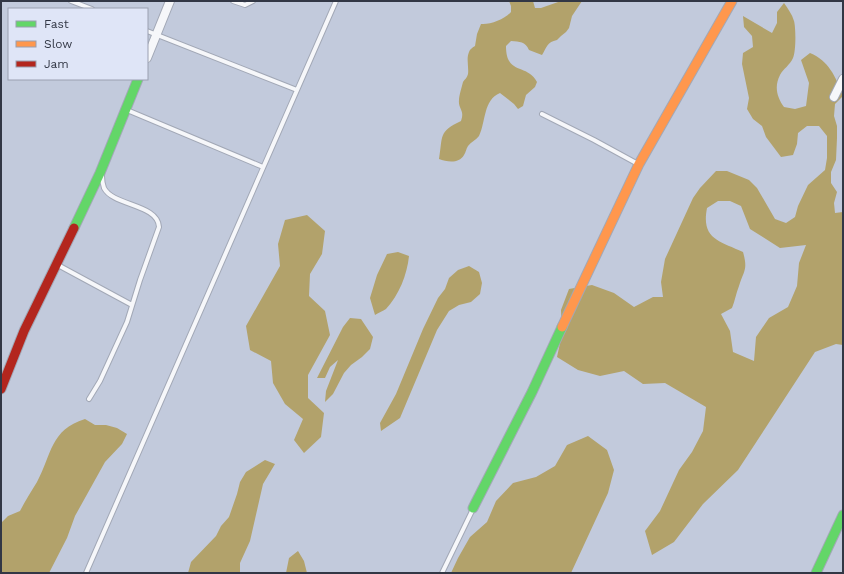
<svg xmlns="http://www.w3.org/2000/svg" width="844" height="574" viewBox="0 0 844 574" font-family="'Work Sans',sans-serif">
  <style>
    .forest { fill: #b2a26b; fill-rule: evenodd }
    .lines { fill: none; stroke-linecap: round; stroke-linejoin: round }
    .lane-casing { stroke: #a2a8b6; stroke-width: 6 }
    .street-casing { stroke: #a2a8b6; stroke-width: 10 }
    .fast-casing { stroke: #a2a8b6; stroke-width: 11 }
    .slow-casing { stroke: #a2a8b6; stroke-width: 11 }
    .jam-casing { stroke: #a2a8b6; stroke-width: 11 }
    .lane { stroke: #f6f7fa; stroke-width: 4 }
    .street { stroke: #f6f7fa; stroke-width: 8 }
    .fast { stroke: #63d668; stroke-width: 9 }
    .slow { stroke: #ff974d; stroke-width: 9 }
    .jam { stroke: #b3261e; stroke-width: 9 }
  </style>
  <rect width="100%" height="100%" fill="#c2cadc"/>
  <path class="forest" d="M509,1H533L535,8H541L561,1H582L572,16L569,28L566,32L561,36L557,40C547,42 547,47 542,55L529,50C525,41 520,42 511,41L506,46C506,76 527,63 537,82L535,87L526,95L523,106L518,109L514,104L500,93C483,100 486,122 479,136C476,140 471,142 468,146C466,149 466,152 464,155C459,164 447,162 439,159C443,136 438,132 461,121C465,110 458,109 459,100C459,96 462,86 463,82C465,79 467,78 468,74C469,67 466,59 469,52C470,49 472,48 475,46L477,34L481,24C490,25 505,19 511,12V6Z
    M784,3C788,9 792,14 794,21C796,28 796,52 793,58C790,65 783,69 780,75C774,87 777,97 784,107L795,109L806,106L809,83L801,60L810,53C829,61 835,76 843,95V96L835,104L834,116L837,126V138L836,160L831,172V183L837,192L834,203L835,213L843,212V345L836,344L815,352L738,470L703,504L674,542L652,555L645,531L660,511L679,470L692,452L703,431L706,407L665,383L643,384L624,371L600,376L578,370L557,357L562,334L561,310L569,289L592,285L614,293L634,307L653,297H663L661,282L665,259L693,198L700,188L716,171H727L749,180L757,188L775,219L786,223L795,217L798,206L808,185L825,170L827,158V136L819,126H807L798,133L797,144L793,155L781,157L766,137L762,126L753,119L747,109L749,98L742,64L743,53L753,47L752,36L744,27L743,16L772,33L777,23V12ZM718,201H730L741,206L750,229L780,248L806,245L799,263L797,286L788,307L769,318L756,337L754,361L733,352L730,331L721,314L732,308C735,301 736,293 739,286C744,270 748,270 743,252C719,241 701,239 707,208Z
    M307,215L325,231L322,254L310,274L309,296L325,311L330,335L308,375V398L324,413L321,437L304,453L294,440L303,419L285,404L273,383L271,361L250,350L246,326L280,266L278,244L285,220Z
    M398,252L409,256C407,275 399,295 386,309C383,311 378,313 375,315L370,298L377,275L387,254Z
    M469,266L479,272L482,283L480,294L471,302L459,305L449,311L437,330L400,418L381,431L380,423L396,394L423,329L438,298L445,289L449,278L458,270Z
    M350,318L361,319L373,337L370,349L362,357L351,365L344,373L333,394L325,402L326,391L338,360L330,367L325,378H317L343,327Z
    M85,419L95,425H106L117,428L127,434L122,444L105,462L75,516L67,538L49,573H1V523L8,516L20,511C25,501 31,492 37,482C52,454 50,430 85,419Z
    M588,436L607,450L614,470L608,493L571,573H451L458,558L470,537L487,522L496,501L513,483L536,477L555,466L567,445Z
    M265,460L275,464L263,484L250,541L240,563V573H188L191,562L216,536L221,526L229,517L237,494L240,482L246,472Z
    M298,551L304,561L307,573H286L289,558Z"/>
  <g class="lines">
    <g class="lane-casing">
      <path id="lane" d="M71,1L92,9
        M233,1L245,5L253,1
        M147,31L297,90
        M127,110L263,167
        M542,114L594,140L638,164
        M56,264L132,305
        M89,399L100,381L127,322L140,280L159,227C158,204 113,206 104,188C103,185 102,180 102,176
        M86,573L336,1
        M442,573L473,509"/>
    </g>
    <g class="street-casing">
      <path id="street" d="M147,58L170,1
        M834,97L843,79"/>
    </g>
    <g class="fast-casing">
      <path id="fast" d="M74,228L100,173L138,79
        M473,508L532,392L562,327
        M816,573L843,515"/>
    </g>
    <g class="slow-casing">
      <path id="slow" d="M562,327L639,164L732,1"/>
    </g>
    <g class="jam-casing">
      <path id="jam" d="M1,389L24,331L74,228"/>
    </g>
    <use href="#lane" class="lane"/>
    <use href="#street" class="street"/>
    <use href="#fast" class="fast"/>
    <use href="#slow" class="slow"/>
    <use href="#jam" class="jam"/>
  </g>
  <rect width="844" height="574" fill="none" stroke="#323745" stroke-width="4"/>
  <rect x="8" y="8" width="140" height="72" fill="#dfe5f7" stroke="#9a9fb0"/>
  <rect x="16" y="21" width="20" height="6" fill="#63d668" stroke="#9a9fb0"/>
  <text x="44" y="28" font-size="12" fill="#323745">Fast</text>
  <rect x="16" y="41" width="20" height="6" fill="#ff974d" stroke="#9a9fb0"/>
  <text x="44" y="48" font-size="12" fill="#323745">Slow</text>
  <rect x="16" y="61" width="20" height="6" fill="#b3261e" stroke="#9a9fb0"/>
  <text x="44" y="68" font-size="12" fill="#323745">Jam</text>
</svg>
